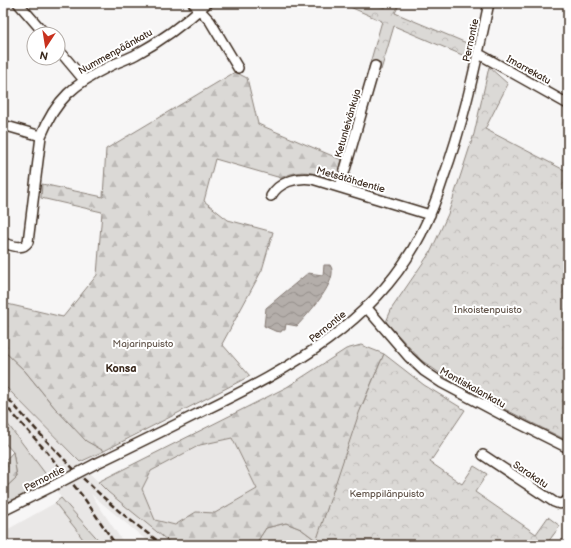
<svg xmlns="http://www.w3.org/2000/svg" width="571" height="548" viewBox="0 0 571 548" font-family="'Balsamiq Sans',sans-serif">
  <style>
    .built { fill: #e9e7e6 }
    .grass { fill: #dbd9d6; stroke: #8b827a }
    .forest { fill: url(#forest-firs); stroke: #8b827a; fill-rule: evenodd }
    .park { fill: url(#park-crowns); stroke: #8b827a }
    .water { fill: url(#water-waves); stroke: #847972 }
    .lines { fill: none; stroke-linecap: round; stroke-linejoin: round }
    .minor-casing { stroke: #3b2a1e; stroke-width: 12 }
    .minor { stroke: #fff; stroke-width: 9 }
    .rail { stroke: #3b2a1e; stroke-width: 2.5; stroke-dasharray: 6 3; stroke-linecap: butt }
    .minor-bridge-casing { stroke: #3b2a1e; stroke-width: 12; stroke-linecap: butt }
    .minor-bridge { stroke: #fff; stroke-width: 9 }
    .labels { text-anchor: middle; stroke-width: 4; stroke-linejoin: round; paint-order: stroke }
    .street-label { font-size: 10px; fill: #3b2a1e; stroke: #fff }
    .park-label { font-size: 10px; fill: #63564c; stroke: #fff }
    .neighbourhood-label { font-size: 11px; font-weight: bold; fill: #3b2a1e; stroke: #fff }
  </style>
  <defs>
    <pattern id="forest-firs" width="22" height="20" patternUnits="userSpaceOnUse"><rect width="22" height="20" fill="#dbd9d6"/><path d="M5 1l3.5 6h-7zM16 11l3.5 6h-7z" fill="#bdbab7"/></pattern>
    <pattern id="park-crowns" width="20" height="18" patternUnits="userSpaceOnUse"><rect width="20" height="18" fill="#dbd9d6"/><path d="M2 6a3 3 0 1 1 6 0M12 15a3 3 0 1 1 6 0" fill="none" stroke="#bdbab7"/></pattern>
    <pattern id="water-waves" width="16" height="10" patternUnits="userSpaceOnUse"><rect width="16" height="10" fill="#b4aeaa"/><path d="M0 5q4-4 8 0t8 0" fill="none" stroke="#948e8a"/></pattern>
  </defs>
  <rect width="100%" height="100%" fill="#f7f6f6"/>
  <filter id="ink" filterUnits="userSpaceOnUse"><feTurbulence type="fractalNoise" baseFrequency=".025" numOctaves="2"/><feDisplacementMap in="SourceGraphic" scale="8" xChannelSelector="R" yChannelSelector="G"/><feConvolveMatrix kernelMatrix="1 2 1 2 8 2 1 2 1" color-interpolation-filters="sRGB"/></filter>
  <g filter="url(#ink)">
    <path class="built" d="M3,384L108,492L173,545H152L91,494L125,545H103L61,498L51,481L3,418Z
      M232,437L257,489L215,513L196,512L175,525L155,520L142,489L151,471L200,445Z
      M55,503L75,528L87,545H3V532Z"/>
    <path class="grass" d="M3,350L25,371L55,408L86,440L104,451L80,462L3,384Z
      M3,418L51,481L8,502H3V490L17,477L13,452L3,441Z
      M61,498L103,545H87L75,528L55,503Z
      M286,523L301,529L317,541L315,545H255L266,528Z"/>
    <path class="forest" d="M235,72L247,78L258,124L342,160L337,180C316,174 302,167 281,178L215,159L204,201L228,220L273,232L262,270L222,344L250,376L104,451L86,441L55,408L25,371L3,350V303L63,317L97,275L102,212L41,198L42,184L103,197L106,149Z
      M361,345L384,354L363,403L317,541L301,529L286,523L266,528L255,545H173L108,492L98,482L287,387L346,349ZM232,438L257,489L215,513L196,512L175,525L155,520L142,489L151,471L200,445Z
      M13,452L17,477L3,490V463Z"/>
    <path class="park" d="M341,3H372L385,8L387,3H400L395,13L469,44L467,57L394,26L381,70L369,67L382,21Z
      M489,67L508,84L485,129L568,172V441L455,384L421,360L386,322L392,308L431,251L448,214L474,134Z
      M384,354L424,385L465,410L430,462L462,484L474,466L487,474L475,492L536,534L548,517L560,526L548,542L553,545H315L359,413Z"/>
    <path class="water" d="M324,265H330C341,279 307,315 297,326L286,324L285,330H282L281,332L275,331L264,326L266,308L308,273L323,275Z"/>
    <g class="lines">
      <g class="minor-casing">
        <path id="minor" d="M18,3L45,34
          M193,3L210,21L238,68
          M58,49L84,80
          M479,54L568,104
          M3,125L41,136
          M340,187L375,66
          M271,196C279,182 296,177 312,179L430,215
          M3,243C12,245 22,251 28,242L41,136C56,99 74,84 110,66C118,62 127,59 135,55C161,41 185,23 207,3
          M366,307L409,357L424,371L442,383L508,418L568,448
          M483,455L554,502C560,505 564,504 568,499
          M95,464C131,447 167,429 203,411C289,369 376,323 421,234C430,216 437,198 443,179C464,122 476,63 489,3
          M3,511L51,487"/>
      </g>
      <use href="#minor" class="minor"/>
      <path class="rail" d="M3,393C38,432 73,471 112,505C128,519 146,532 163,545
        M3,403L46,451L84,498L116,545"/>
      <g class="minor-bridge-casing">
        <path id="minor-bridge" d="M51,487L95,464"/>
      </g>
      <use href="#minor-bridge" class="minor-bridge"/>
    </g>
  </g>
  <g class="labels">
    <g class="street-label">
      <text transform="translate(470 40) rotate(-78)" y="4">Pernontie</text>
      <text transform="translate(115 51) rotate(-29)" y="4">Nummenpäänkatu</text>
      <text transform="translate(529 69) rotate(29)" y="4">Imarrekatu</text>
      <text transform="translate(347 123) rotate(-74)" y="4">Ketunleivänkuja</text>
      <text transform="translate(351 179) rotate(16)" y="4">Metsätähdentie</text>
      <text transform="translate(327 326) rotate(-39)" y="4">Pernontie</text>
      <text transform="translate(473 387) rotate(29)" y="4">Montiskalankatu</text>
      <text transform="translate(531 474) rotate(34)" y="4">Sarakatu</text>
      <text transform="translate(44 478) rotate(-27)" y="4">Pernontie</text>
    </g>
    <g class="park-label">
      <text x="488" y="313">Inkoistenpuisto</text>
      <text x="143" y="347">Majarinpuisto</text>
      <text x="387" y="497">Kemppilänpuisto</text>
    </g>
    <g class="neighbourhood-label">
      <text x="121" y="372">Konsa</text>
    </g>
  </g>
  <rect width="571" height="548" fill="none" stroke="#fff" stroke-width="16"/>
  <rect x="8" y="8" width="555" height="532" fill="none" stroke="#3b2a1e" stroke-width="1.5" filter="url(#ink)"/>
  <g transform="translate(46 46) rotate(192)"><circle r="19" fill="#ffffff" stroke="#b1aaa5"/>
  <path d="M0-3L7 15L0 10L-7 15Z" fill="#c8321e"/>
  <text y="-6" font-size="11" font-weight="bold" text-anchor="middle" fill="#3b2a1e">N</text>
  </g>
</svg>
